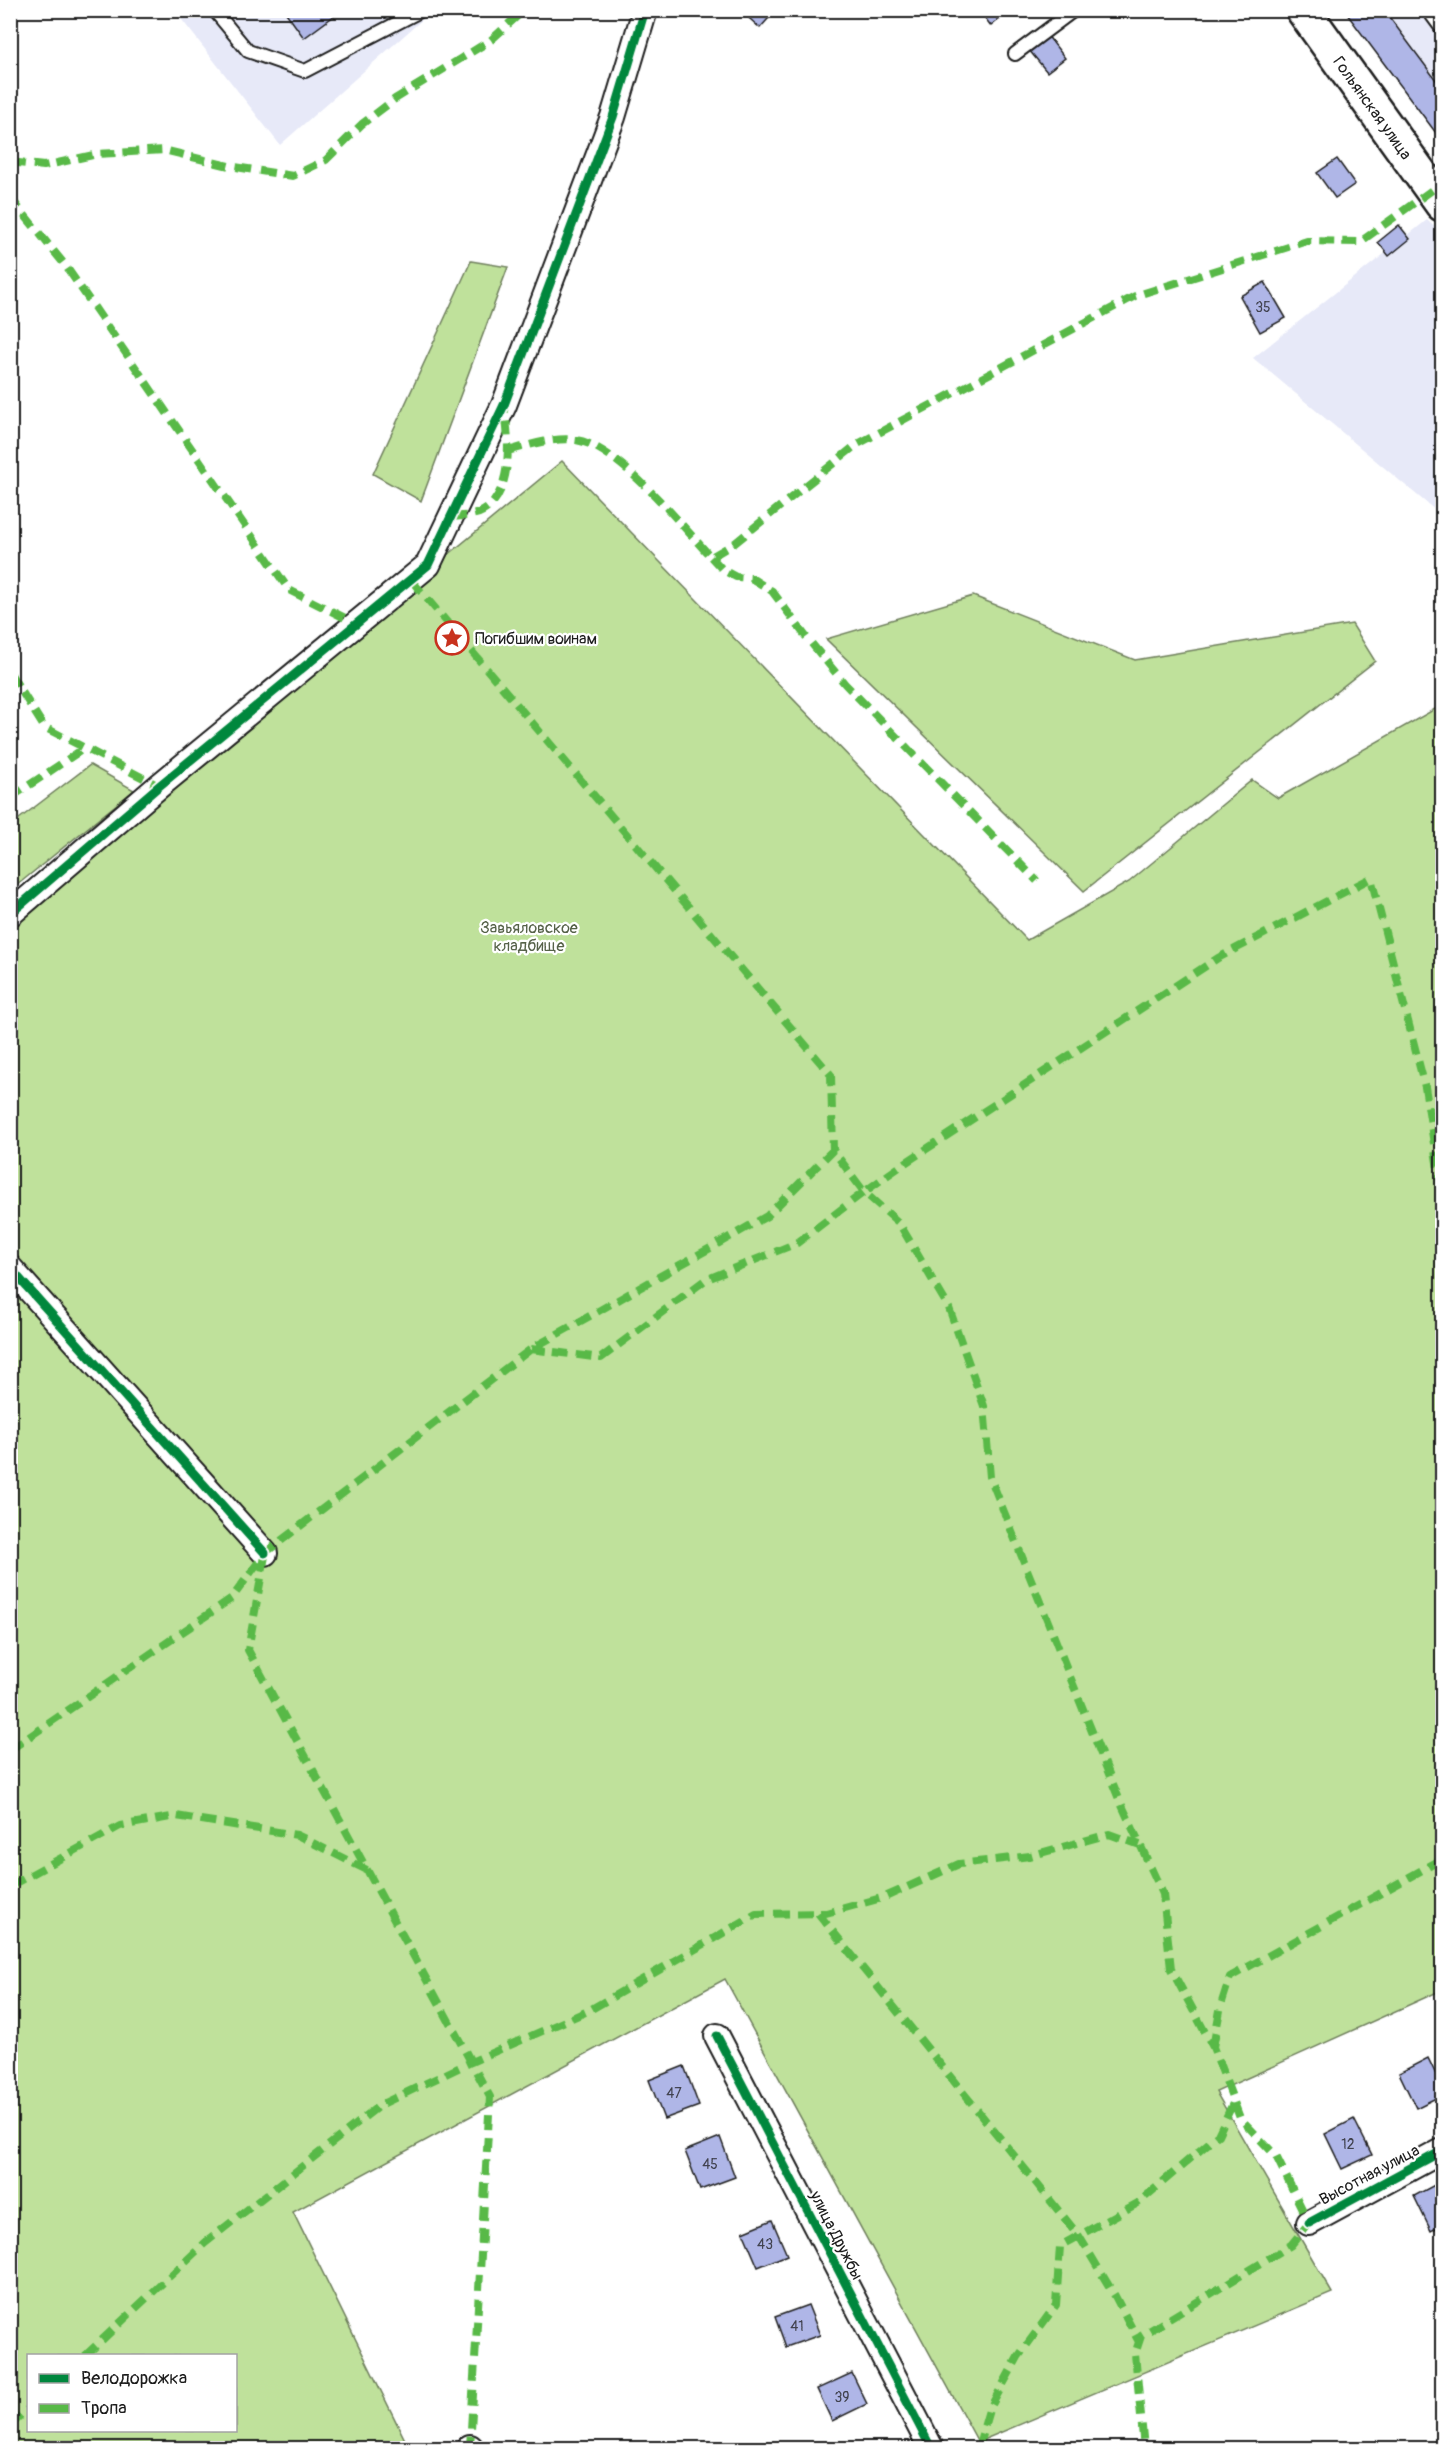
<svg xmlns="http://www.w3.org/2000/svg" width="1453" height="2459" viewBox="0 0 1453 2459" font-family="Pangolin,sans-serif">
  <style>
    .built { fill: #e7e9f8 }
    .green { fill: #bfe19b; stroke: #6e7e5c; stroke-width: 1.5; fill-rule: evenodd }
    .building { fill: #afb6e7; stroke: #1c1c1c; stroke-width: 1.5 }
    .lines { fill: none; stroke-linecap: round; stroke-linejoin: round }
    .lane-casing { stroke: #1c1c1c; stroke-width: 16 }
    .street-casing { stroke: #1c1c1c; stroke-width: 28 }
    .secondary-casing { stroke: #1c1c1c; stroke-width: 38 }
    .lane { stroke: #fff; stroke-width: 12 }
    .street { stroke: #fff; stroke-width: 24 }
    .secondary { stroke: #fff; stroke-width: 33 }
    .quiet { stroke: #58b947; stroke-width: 8; stroke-dasharray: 15 8; stroke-linecap: butt }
    .cycleway-casing { stroke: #fff; stroke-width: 13 }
    .cycleway { stroke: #00873e; stroke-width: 9 }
    .labels { text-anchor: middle; stroke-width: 4.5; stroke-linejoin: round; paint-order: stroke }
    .number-label { font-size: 14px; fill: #41424f }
    .street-label { font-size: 16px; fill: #1c1c1c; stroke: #fff }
    .poi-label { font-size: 16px; fill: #1c1c1c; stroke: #fff; text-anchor: start }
    .park-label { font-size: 16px; fill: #556148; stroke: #fff }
  </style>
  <rect width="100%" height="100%" fill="#fff"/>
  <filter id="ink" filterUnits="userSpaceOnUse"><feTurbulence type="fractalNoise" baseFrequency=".0167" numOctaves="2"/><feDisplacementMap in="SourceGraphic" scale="12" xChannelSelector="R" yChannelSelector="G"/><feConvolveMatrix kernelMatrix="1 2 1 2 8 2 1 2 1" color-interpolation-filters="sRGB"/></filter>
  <g filter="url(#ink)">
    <path class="built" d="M175,11H432L280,145Z
      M1344,11H1442V141Z
      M1427,220L1442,234V516L1253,358Z"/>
    <path class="green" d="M471,261L508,267L421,501L373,474Z
      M562,461L1027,940L1129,882L1252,780L1278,798L1442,705V1990L1216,2092L1332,2293L978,2442L725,1979L293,2212L409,2448H11V915ZM28,2356H236V2430H28Z
      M973,596L1135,660L1352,624L1375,661L1084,891L826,639Z
      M90,765L134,790L11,890V825Z"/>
    <path class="building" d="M284,10H342L304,38Z
      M740,10H776L760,28Z
      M979,10H1009L1010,11L991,26Z
      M1344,10H1384L1442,88V141Z
      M1047,35L1065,58L1047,72L1029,50Z
      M1337,159L1355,184L1335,198L1317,173Z
      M1399,225L1410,239L1389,256L1378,242Z
      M1265,282L1286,318L1260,332L1240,296Z
      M1428,2058L1442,2087V2095L1416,2108L1399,2073Z
      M684,2066L699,2106L664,2119L649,2080Z
      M1354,2119L1372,2155L1342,2169L1325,2134Z
      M720,2137L735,2177L700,2190L685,2151Z
      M1442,2181V2225L1431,2231L1414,2196Z
      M772,2220L787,2255L758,2267L743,2232Z
      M808,2305L820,2335L786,2347L775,2317Z
      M852,2373L867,2404L832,2421L817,2389Z"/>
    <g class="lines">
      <g class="lane-casing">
        <path id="lane" d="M214,10L248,51L305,71L422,10
          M1428,10L1442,29
          M1015,54L1074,10"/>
      </g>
      <g class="street-casing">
        <path id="street" d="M10,914L159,786L428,565L504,405L613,117L645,10
          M10,1268L265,1553
          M717,2036L931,2448
          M1309,2223L1442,2151
          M470,2447L471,2448"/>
      </g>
      <g class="secondary-casing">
        <g id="secondary">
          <path id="s1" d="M1303,10L1442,204"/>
        </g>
      </g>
      <use href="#lane" class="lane"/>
      <use href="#street" class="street"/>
      <use href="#secondary" class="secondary"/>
      <path class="quiet" d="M10,162L44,166L98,154L164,150L229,166L293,176L326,160L362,124L395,99L491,40L524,10
        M10,197L65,265L289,590L357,624
        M508,451C529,445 553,437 576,440C618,446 682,526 711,557L735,543L856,445L1135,296L1307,241L1360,242L1432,190
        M451,517C461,516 475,516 483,511C513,494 510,436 504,408
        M711,557L723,570L736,577L751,578L772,591L807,638L845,684L1037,881
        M412,581L831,1075L833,1150
        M10,673L44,727L159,786
        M10,798L83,749
        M531,1349L601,1358L705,1280L797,1243L864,1192L899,1223L949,1308L984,1406L990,1477L1119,1799L1163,1894L1171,1969L1213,2047L1240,2118L1276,2156L1309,2223L1291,2245L1141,2336L1135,2354L1144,2448
        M265,1556L248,1650L490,2097L470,2447
        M10,1750L232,1598L265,1553L531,1349L767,1216L833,1150L864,1192L902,1165L1218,958L1371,878L1425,1087L1442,1194
        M10,1886L120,1826L176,1816L297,1835L367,1870
        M818,1913L1079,2236L1115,2296L1139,2342
        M1213,2047L1221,2005L1230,1977L1442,1859
        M85,2356L205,2243L380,2105L471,2062L588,2011L756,1914L826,1913L885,1897L959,1864L1030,1856L1109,1834L1140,1845
        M10,2426L28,2409
        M978,2448L989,2410L1018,2357L1056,2305L1060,2246L1138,2203L1218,2135L1234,2101"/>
      <g class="cycleway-casing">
        <path id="cycleway" d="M10,914L159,786L428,565L504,405L613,117L645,10
          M10,1268L265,1553
          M717,2036L931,2448
          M1309,2223L1442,2151"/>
      </g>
      <use href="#cycleway" class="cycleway"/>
    </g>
  </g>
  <defs>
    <g id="sight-ring" transform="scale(1.725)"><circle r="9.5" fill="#fff" stroke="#c8321e" stroke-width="1.5"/><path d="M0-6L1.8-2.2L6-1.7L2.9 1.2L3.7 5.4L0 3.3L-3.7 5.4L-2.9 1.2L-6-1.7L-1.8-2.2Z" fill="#c8321e"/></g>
  </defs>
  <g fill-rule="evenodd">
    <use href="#sight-ring" x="452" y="638"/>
  </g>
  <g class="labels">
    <g class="number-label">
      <text x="1263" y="312">35</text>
      <text x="674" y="2098">47</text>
      <text x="1348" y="2149">12</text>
      <text x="710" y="2169">45</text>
      <text x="765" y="2249">43</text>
      <text x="797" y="2331">41</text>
      <text x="842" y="2402">39</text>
    </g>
    <g class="street-label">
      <text dy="6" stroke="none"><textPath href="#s1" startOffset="120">Гольянская улица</textPath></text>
      <text transform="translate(1369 2174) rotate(-28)" y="6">Высотная улица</text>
      <text transform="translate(837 2235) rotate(63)" y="6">улица Дружбы</text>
    </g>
    <g class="poi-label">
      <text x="475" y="644">Погибшим воинам</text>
    </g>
    <g class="park-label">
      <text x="529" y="933">Завьяловское<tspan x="529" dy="18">кладбище</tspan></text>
    </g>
  </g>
  <rect width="1453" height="2459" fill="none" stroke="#fff" stroke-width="36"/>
  <rect x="18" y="18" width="1417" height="2423" fill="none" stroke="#1c1c1c" stroke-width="2" filter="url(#ink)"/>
  <rect x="27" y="2354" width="210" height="78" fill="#ffffff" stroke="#a4a4a4" stroke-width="1.5"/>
  <rect x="39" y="2374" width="30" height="9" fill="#00873e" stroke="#a4a4a4" stroke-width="1.5"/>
  <text x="81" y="2384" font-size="18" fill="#1c1c1c">Велодорожка</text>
  <rect x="39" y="2404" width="30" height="9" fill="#58b947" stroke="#a4a4a4" stroke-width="1.5"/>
  <text x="81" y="2414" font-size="18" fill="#1c1c1c">Тропа</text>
</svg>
